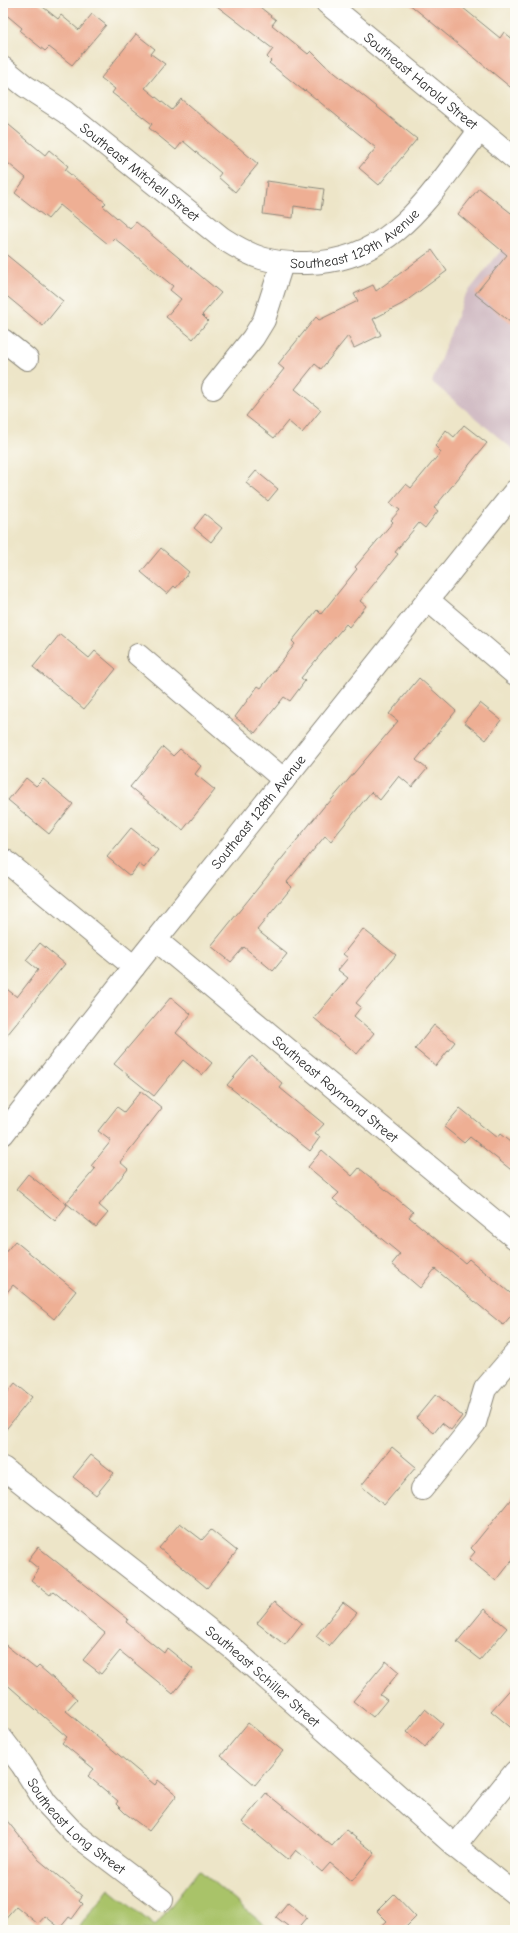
<svg xmlns="http://www.w3.org/2000/svg" width="518" height="1933" viewBox="0 0 518 1933" font-family="'Comic Neue',sans-serif">
  <style>
    .industrial { fill: #d2bdc5 }
    .green { fill: #a9c369; stroke: #6a774a }
    .building { fill: #eeaf94 }
    .lines { fill: none; stroke-linecap: round; stroke-linejoin: round }
    .minor-casing { stroke: #8c887a; stroke-width: 24 }
    .minor { stroke: #fff; stroke-width: 22 }
    .labels { text-anchor: middle; stroke-width: 3; stroke-linejoin: round; paint-order: stroke }
    .street-label { font-size: 14px; fill: #2b2b2b; stroke: #fdfcf7 }
  </style>
  <rect width="100%" height="100%" fill="#fdfcf7"/>
  <filter id="ink" filterUnits="userSpaceOnUse"><feTurbulence type="fractalNoise" baseFrequency=".025" numOctaves="2"/><feDisplacementMap in="SourceGraphic" scale="8" xChannelSelector="R" yChannelSelector="G"/><feConvolveMatrix kernelMatrix="1 2 1 2 8 2 1 2 1" color-interpolation-filters="sRGB"/></filter>
  <filter id="wash" filterUnits="userSpaceOnUse"><feTurbulence type="fractalNoise" baseFrequency=".012" numOctaves="4" result="noise"/><feDisplacementMap in="SourceGraphic" scale="16" xChannelSelector="R" yChannelSelector="G"/><feGaussianBlur stdDeviation="0.9" result="paint"/><feColorMatrix in="noise" values="0 0 0 0 0 0 0 0 0 0 0 0 0 0 0 0 0 1.4 0 .05"/><feComposite in="paint" operator="in"/></filter>
  <g filter="url(#wash)">
    <rect width="100%" height="100%" fill="#ede5c8"/>
    <path class="industrial" d="M515,233V451L432,382L464,297Z"/>
    <path class="green" d="M199,1870L270,1930H77L109,1889L155,1926Z"/>
    <g id="blocks">
      <path class="building" d="M3,3H38L58,19L61,15L79,30L92,14L106,25L72,65L49,47L45,51L20,31L22,28L3,12Z
        M213,3H255L276,20L272,25L308,54L311,51L325,65L417,139L379,185L359,168L376,148L305,90L304,91L269,63L271,61L267,57L273,49Z
        M408,3H457L500,38L504,32L515,41V91Z
        M136,34L155,49L151,54L165,64L145,88L172,110L181,99L258,164L235,192L218,177L221,173L183,141L176,150L149,128L152,124L112,93L115,89L101,78Z
        M3,120L45,155L49,150L68,166L65,170L106,203L103,206L130,229L136,222L221,293L202,315L208,321L193,339L166,317L181,299L170,290L173,286L114,238L108,244L60,205L48,219L15,193L26,178L3,159Z
        M267,181L324,189L321,210L294,206L293,218L263,214Z
        M479,188L515,216V326L475,294L507,255L458,214Z
        M432,250L447,271L402,304L373,319L381,335L354,348L348,336L321,369L315,364L295,389L321,410L302,433L288,421L274,438L246,416L284,369L278,364L316,317L319,320L358,301L354,294L373,285L376,291Z
        M3,252L63,301L43,326L3,293Z
        M464,425L487,443L434,508L438,511L425,528L419,523L395,552L398,554L360,601L366,606L349,627L346,624L301,678L305,681L290,701L284,697L255,733L235,717L258,686L261,688L295,644L292,641L317,610L321,614L357,569L355,567L393,522L391,520L400,510L390,503L406,484L411,488L441,452L435,446L446,430L454,437Z
        M256,471L278,489L268,501L246,483Z
        M205,514L222,528L211,542L194,528Z
        M161,548L189,572L176,588L174,586L167,594L141,572Z
        M60,634L89,658L95,651L116,669L84,709L33,667Z
        M419,678L456,711L416,760L427,769L412,787L399,776L380,800L371,792L331,841L325,836L287,882L292,887L257,930L287,954L273,971L244,947L231,962L211,946L326,804L327,805L398,721L389,714Z
        M480,703L501,720L486,740L464,722Z
        M163,747L173,756L180,749L201,766L195,774L215,790L183,830L130,787Z
        M26,778L36,786L43,779L73,804L49,834L8,800Z
        M131,828L158,850L144,868L139,864L130,876L107,857Z
        M363,929L396,955L356,1003L361,1007L354,1016L374,1033L357,1054L314,1018L348,978L338,970L348,958L343,954Z
        M40,943L65,964L3,1040V986L17,997L38,970L26,960Z
        M171,997L191,1014L176,1033L212,1063L202,1075L183,1060L154,1096L114,1064Z
        M434,1025L455,1042L436,1066L415,1049Z
        M252,1056L283,1084L280,1088L324,1124L315,1134L320,1137L310,1151L227,1085Z
        M141,1091L162,1108L120,1162L128,1169L99,1205L108,1213L96,1227L66,1203L95,1169L91,1166L111,1141L98,1131L117,1107L124,1112Z
        M460,1108L497,1138L500,1134L515,1146V1173L470,1137L464,1143L444,1127Z
        M322,1150L352,1176L359,1168L413,1212L409,1217L465,1263L469,1259L515,1297V1311L503,1325L435,1269L420,1288L392,1264L400,1254L333,1199L339,1193L308,1167Z
        M28,1174L67,1205L55,1221L16,1189Z
        M15,1241L76,1291L54,1319L13,1285L3,1297V1255Z
        M15,1383L32,1397L3,1433V1398Z
        M436,1394L462,1416L451,1430L442,1423L434,1433L416,1418Z
        M392,1447L416,1467L384,1505L361,1486Z
        M91,1455L114,1473L96,1495L73,1477Z
        M515,1494V1557L496,1581L469,1559L475,1552L471,1548Z
        M180,1523L202,1540L211,1530L237,1551L207,1588L159,1548Z
        M38,1547L128,1619L126,1622L164,1653L167,1648L193,1669L173,1694L120,1651L101,1674L83,1660L105,1633L53,1591L50,1595L31,1580L39,1569L28,1560Z
        M275,1601L302,1623L285,1645L257,1623Z
        M343,1602L357,1613L329,1646L316,1636Z
        M484,1609L507,1628L480,1660L457,1642Z
        M3,1643L36,1669L39,1666L77,1699L66,1711L155,1785L158,1780L177,1795L149,1831L125,1813L116,1804L118,1801L88,1776L94,1769L62,1743L67,1737L3,1681Z
        M386,1661L399,1672L380,1695L387,1700L373,1717L353,1701Z
        M515,1684V1731L491,1711Z
        M425,1709L443,1724L425,1747L407,1732Z
        M248,1723L283,1751L255,1785L221,1756Z
        M266,1793L332,1846L346,1830L375,1853L352,1881L330,1863L322,1872L296,1850L288,1860L242,1822Z
        M3,1816L39,1860L82,1896L79,1900L83,1904L72,1919L69,1917L60,1928L45,1916L38,1924L16,1906L3,1921Z
        M394,1894L416,1917L403,1930H377L387,1921L377,1911Z
        M288,1902L307,1918L297,1930H293L276,1917Z"/>
    </g>
  </g>
  <g filter="url(#ink)">
    <use href="#blocks" fill-opacity="0" stroke="#8c887a" stroke-width="1"/>
    <g class="lines">
      <g class="minor-casing">
        <g id="minor">
          <path id="s1" d="M327,3L515,159"/>
          <path id="s2" d="M3,68L25,86L65,112L222,238C253,258 270,264 307,263C395,262 432,191 480,130"/>
          <path d="M3,340L27,359"/>
          <path d="M213,388L253,338L264,320L282,264"/>
          <path d="M428,600L515,674"/>
          <path d="M138,655L284,780"/>
          <path d="M3,859L134,967"/>
          <path id="s3" d="M156,940L515,1238"/>
          <path id="s4" d="M3,1134L134,967L515,491"/>
          <path id="s5" d="M3,1468L231,1647L455,1846L515,1894"/>
          <path d="M422,1489L475,1423L485,1389L515,1354"/>
          <path id="s6" d="M3,1740L22,1765L46,1803L75,1834L162,1900"/>
          <path d="M455,1846L515,1772"/>
        </g>
      </g>
      <use href="#minor" class="minor"/>
    </g>
  </g>
  <g class="labels">
    <g class="street-label">
      <text dy="5" stroke="none"><textPath href="#s1" startOffset="122">Southeast Harold Street</textPath></text>
      <text dy="5" stroke="none"><textPath href="#s2" startOffset="172">Southeast Mitchell Street</textPath></text>
      <text dy="5" stroke="none"><textPath href="#s2" startOffset="422">Southeast 129th Avenue</textPath></text>
      <text dy="5" stroke="none"><textPath href="#s4" startOffset="411">Southeast 128th Avenue</textPath></text>
      <text dy="5" stroke="none"><textPath href="#s3" startOffset="233">Southeast Raymond Street</textPath></text>
      <text dy="5" stroke="none"><textPath href="#s5" startOffset="333">Southeast Schiller Street</textPath></text>
      <text dy="5" stroke="none"><textPath href="#s6" startOffset="114">Southeast Long Street</textPath></text>
    </g>
  </g>
  <rect width="518" height="1933" fill="none" stroke="#fdfcf7" stroke-width="16"/>
</svg>
